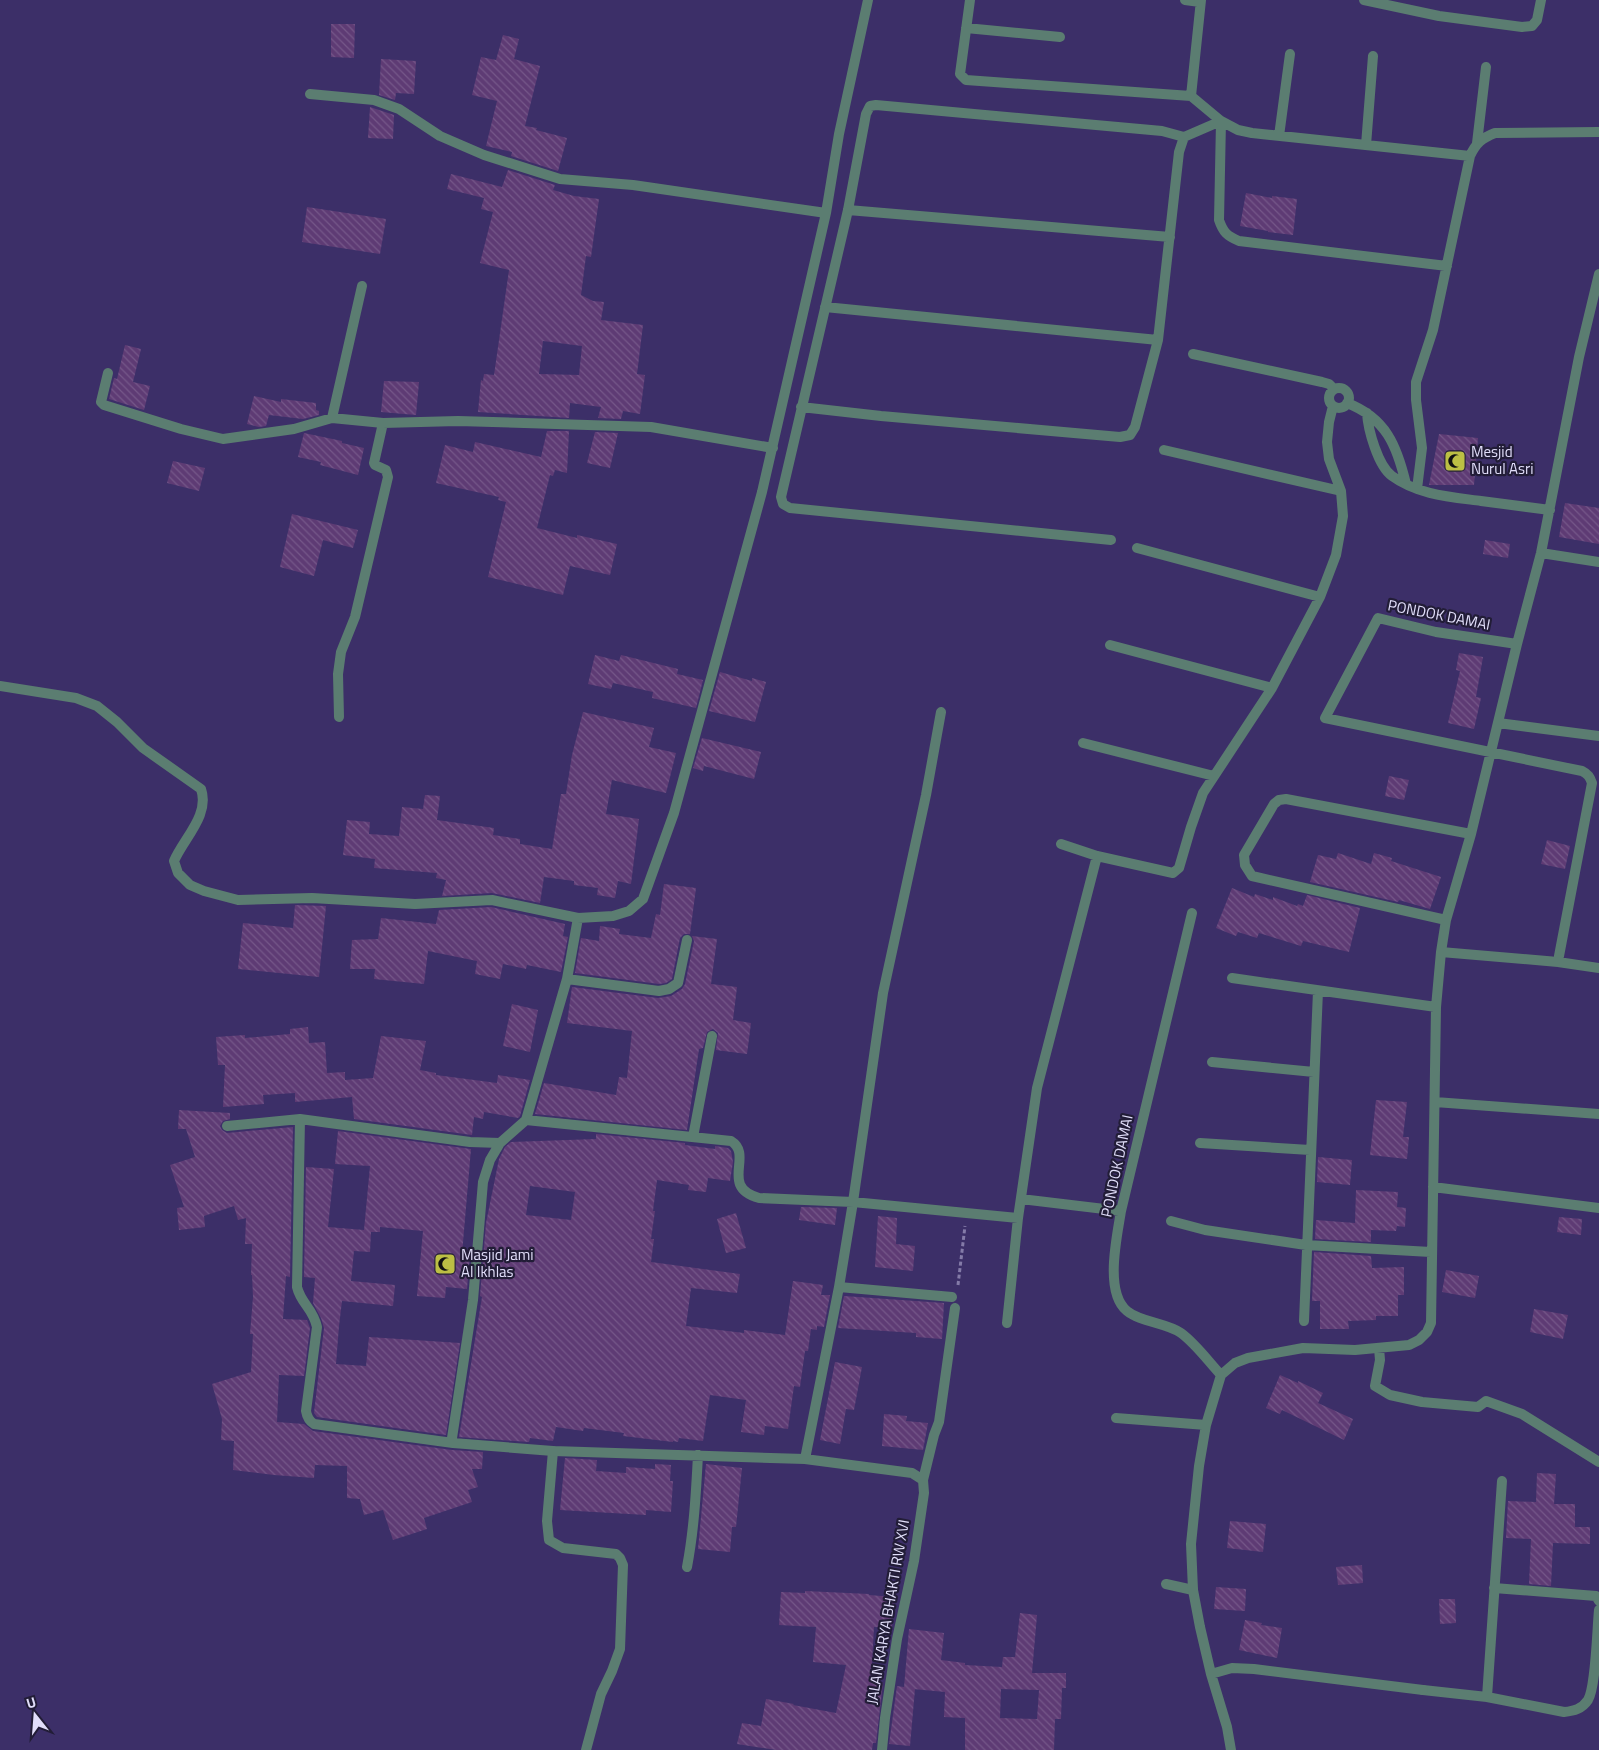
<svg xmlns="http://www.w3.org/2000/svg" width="1599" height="1750" viewBox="0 0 1599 1750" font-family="'Titillium Web',sans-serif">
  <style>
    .building { fill: url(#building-back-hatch); fill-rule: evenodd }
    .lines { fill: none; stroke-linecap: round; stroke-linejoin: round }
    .path { stroke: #847ba8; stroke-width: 3; stroke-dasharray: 4 2.5; stroke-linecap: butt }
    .lane { stroke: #5b7d71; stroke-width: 10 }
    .street { stroke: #5b7d71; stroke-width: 10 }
    .labels { text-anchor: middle; stroke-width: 4.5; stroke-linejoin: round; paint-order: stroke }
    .poi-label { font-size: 15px; fill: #e1defa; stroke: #221d37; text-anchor: start }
    .street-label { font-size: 15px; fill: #e1defa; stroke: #221d37 }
  </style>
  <defs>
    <pattern id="building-back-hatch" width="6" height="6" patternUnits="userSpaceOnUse" patternTransform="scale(1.25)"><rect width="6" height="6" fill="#5e3b74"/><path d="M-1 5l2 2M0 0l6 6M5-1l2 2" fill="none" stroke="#755789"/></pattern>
  </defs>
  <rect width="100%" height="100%" fill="#3c2f68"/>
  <path class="building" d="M331,24H355L354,58L331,57Z
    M503,35L519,39L514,59L540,66L525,126L537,128L536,130L567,138L558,171L511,156L512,152L486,146L497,101L472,95L481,57L496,60Z
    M381,59L416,61L414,94L396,93L395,100L379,95Z
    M370,107L394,115L393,139L368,138Z
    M508,170L555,185L553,190L574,196L599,199L591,257L586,256L581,295L593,301L604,302L601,320L643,325L637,374L645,375L640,414L623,411L621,419L598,418L601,407L570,403L569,418L478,412L481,380L483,381L484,374L494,375L509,270L480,263L493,212L481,209L484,198L447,189L451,174L502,187ZM543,341L582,346L579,375L539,374Z
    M1246,193L1272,198V196L1297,199L1293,235L1268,232V231L1240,226Z
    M307,207L386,219L380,254L302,242Z
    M125,345L141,349L133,382L150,386L144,410L109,399L114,378L117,379Z
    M384,381L419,382L416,415L381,412Z
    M254,396L281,402V399L316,403V410L319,411V415L303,419L269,415L266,426L259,427L247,424Z
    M547,431H569L567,473L555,470L553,476L550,475L537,528L577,538V535L617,544L610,575L570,566L563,595L488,577L506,502L498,500L499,497L436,483L445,445L473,452L475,442L541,457Z
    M595,432L618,433L610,468L587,463Z
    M304,433L342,441V443L364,448L358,475L320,465L321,462L298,457Z
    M1439,434L1478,438L1474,485H1429Z
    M173,461L205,468L199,491L167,483Z
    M1565,503L1599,508V544L1559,537Z
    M292,514L358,530L353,548L323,540L314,576L280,567Z
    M1485,540L1510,544L1508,558L1483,554Z
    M1459,653L1483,657L1476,697L1481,698L1474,729L1448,723L1460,671L1456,670Z
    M595,655L619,661L621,655L678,669L677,674L703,680L696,708L652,698L653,692L613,683L611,689L588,684Z
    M720,672L752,681V678L766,682L755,722L709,711Z
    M583,712L654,728L649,747L676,753L666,793L612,780L606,814L639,819L631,884L618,881L615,898L597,895L598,888L574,885V881L544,877L540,903L492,893L442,896L446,880L436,878L437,873L374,868L375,859L343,855L347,820L370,822L369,834L399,836L402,807L423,809L425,795L440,796L437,820L494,828L493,835L520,839V844L552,849L561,794H566L572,755Z
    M702,738L761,752L754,779L704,766L703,771L693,768Z
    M1389,776L1409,780L1404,800L1385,796Z
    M1547,840L1570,846L1565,869L1541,864Z
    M1338,853L1371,864L1374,853L1392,858L1391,861L1441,877L1430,909L1399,900L1398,902L1310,882L1318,855L1336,859Z
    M664,884L696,888L690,934H684L680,938L672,979L666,983L659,984L575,973L581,938L599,941L600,926L620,929L619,934L651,938L656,914L660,915Z
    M1232,888L1254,897L1255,894L1273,900V897L1297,906L1298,904L1303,906L1307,895L1360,908L1349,952L1303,941L1301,946L1259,933L1257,938L1238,932L1236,936L1216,928Z
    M295,905L326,906L319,977L238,969L243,923L293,928Z
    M491,907L565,924L563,936L568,937L561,972L527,965L526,969L503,964L500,979L475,974L477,961L428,951L424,984L374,979L375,969H350L352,940L378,939L381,918L436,924L439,910Z
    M692,936L717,939L711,984L737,987L733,1020L751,1023L747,1054L716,1050L718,1033L713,1029L707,1032L703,1048L699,1049L687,1130L535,1114L544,1083L616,1095L619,1077L627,1078L632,1031L567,1023L572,987L658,998L671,996L682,989L685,984L694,941Z
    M512,1004L538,1010L530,1052L503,1046Z
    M308,1027L309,1043L325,1042L327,1073L345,1072V1080L373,1078L381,1036L426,1041L420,1070L436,1073V1075L497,1083L498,1075L530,1080L520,1116L518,1118L484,1112L483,1119L474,1117L472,1135L354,1119L352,1097L295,1102V1093L263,1095L264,1104L223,1107L225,1065H218L216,1037L245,1035V1038L290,1034V1029Z
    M1376,1100L1407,1102L1403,1137H1409L1407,1159L1370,1155Z
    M179,1110L230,1113V1119L223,1121L220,1126L222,1130L227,1133L293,1127L290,1277L286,1276L283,1319L307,1320L310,1328L304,1376L279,1375L277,1422L304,1424L313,1431L452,1450L483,1452L482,1469H472L478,1487L468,1490L472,1502L424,1518L427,1529L393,1540L383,1510L364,1515L360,1499L347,1498V1466L315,1465L314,1478L274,1475L233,1470L234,1441L221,1440L222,1419L212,1384L251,1372L253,1334H250L253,1297L252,1275H251L252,1244H245L246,1218L238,1220L234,1206L204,1216L205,1227L179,1230L177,1208L184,1207L170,1165L195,1157L186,1129H178Z
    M338,1131L471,1149L462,1254L470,1255L467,1289L446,1287L445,1298L417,1296L423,1231L380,1227V1232H371L370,1252L354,1251L351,1281L395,1285L393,1306L342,1301L339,1326L336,1364L366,1366L369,1337L460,1343L446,1435L317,1417L314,1413L324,1328L321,1318L313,1303L315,1278L304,1277L306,1167L334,1169L328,1227L364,1230L370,1166L335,1164Z
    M596,1134L685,1143V1145L715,1149V1146L728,1148L731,1151L733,1162L730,1181L708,1178L706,1192L688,1190L689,1185L657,1180L653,1211H655L651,1239H654L651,1262L740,1274L737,1293L691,1288L686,1326L744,1333V1330L785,1335L793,1281L823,1285L821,1295H830L824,1327L817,1326V1330L811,1329L808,1351H805L800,1387L794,1386L788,1429L765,1426L764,1435L741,1432L746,1400L710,1395L703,1441L679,1438L678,1442L673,1441V1442L623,1436L624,1433L584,1428L583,1431L556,1427L553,1441L530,1438L529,1442L459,1437L482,1297L480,1296L486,1223L499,1159L505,1147L511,1142L596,1139ZM530,1186L575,1192L571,1220L526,1215Z
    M1318,1157L1352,1160L1350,1185L1317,1182Z
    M1356,1190L1398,1192L1397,1207L1406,1208L1405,1227L1397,1226L1396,1231L1371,1230V1242L1315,1239L1316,1220L1355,1223Z
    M801,1207L837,1208L835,1225L799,1220Z
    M736,1213L746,1248L726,1253L717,1219Z
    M878,1216L897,1218L896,1244L915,1246L913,1271L875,1267Z
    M1559,1217L1582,1219L1581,1235L1557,1232Z
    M1314,1252L1371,1256L1372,1268L1404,1267V1295H1398V1316H1376V1320L1348,1321L1349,1329H1320V1301H1312Z
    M1446,1270L1479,1276L1475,1298L1442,1292Z
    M844,1296L944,1303L942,1339L916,1337V1333L838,1328Z
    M1534,1309L1568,1315L1563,1339L1530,1332Z
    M835,1362L862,1367L854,1410L846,1409L840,1444L820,1440Z
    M1280,1375L1298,1383V1381L1323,1393L1318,1403L1353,1419L1344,1440L1282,1410L1280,1414L1266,1408Z
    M884,1414L907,1416L906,1421L928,1423L923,1450L882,1446Z
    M565,1458L597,1460L596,1471L626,1473V1467L655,1469V1464L671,1465L670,1481H673L671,1512L646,1510V1515L560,1510Z
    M706,1464L742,1468L736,1527H732L730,1552L698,1549Z
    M1537,1473L1556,1474L1554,1504H1575V1527H1590V1544L1553,1543L1551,1586L1529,1584L1531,1539L1506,1538L1508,1501L1536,1502Z
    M1230,1521L1266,1524L1263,1552L1227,1548Z
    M1362,1565L1363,1583L1338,1585L1336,1567Z
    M1216,1587L1246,1589L1245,1611L1214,1609Z
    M805,1591L869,1594V1595L894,1597L892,1628L874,1627L871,1681L883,1683L876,1743H873L872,1750H776L737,1744L742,1723L761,1726L766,1699L794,1704L793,1705L836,1713L846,1665L813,1662L816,1627L779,1625L781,1592L805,1593Z
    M1439,1599H1455L1456,1623L1440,1624Z
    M1020,1613L1037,1615L1032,1673H1066V1688H1062L1061,1719H1055L1054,1750H965V1718L944,1717L945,1692L913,1689H915L910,1746L889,1744L897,1686L904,1687L909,1629L944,1633L941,1660L965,1663V1665L1002,1667L1003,1657H1015ZM1001,1689L1039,1690L1037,1719L1000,1718Z
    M1245,1620L1262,1623L1261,1625L1282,1628L1277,1658L1239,1650Z"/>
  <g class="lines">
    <path class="path" d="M958,1285L965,1226"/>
    <path class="lane" d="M553,1451L547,1521L549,1540L563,1548L616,1554L620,1558L623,1565L620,1649L612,1671L601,1694L586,1750
      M1166,1584L1193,1590
      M1494,1588L1596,1596L1599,1601
      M1423,1690L1487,1697L1564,1712C1574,1711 1582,1709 1588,1700C1596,1687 1597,1629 1599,1610
      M1487,1697L1502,1481"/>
    <path class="street" d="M970,0L960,74L966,80L1191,96L1221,121L1238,130L1252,133L1470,156
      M1185,0L1200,2
      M1364,0L1439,16L1522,27L1532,26L1537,20L1541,0
      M966,28L1060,37
      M310,94L374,100L399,109L440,136L484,155L560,179L633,185L826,213
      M1191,96L1201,0
      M1279,136L1290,54
      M1477,143L1486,67
      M1366,145L1373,56
      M848,210L1170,237
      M825,307L1158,340
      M1193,354L1322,382L1329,384L1334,389
      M108,373L101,402L104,405L181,429L223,439L294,429L332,418L383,423L458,421L651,427L773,448
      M1329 398a10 10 0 1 1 20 0a10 10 0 1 1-20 0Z
      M1347,403C1386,418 1397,446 1406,484
      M801,407L881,416L1120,437L1130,435L1135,427L1158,340L1179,152L1184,137
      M1367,413C1368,430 1378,466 1392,476C1418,495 1451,497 1481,501C1504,504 1527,507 1550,510
      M332,418L362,286
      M1164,450L1341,491
      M1417,489L1422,448L1416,400V382L1433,330L1470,156C1476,143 1482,138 1495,133L1599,132
      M1111,540L790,508L783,504L781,497L848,210L866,114L870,106L876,105L1162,131L1184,137L1221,121L1219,220C1223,232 1227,236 1239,241L1447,266
      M1137,548L1320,597
      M1541,553L1599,562
      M1517,644L1436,632L1378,618L1325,718L1582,771C1588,774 1590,777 1592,783L1559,956
      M1110,645L1272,688
      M0,686L76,698L97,706L117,722L143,748L201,789C210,815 184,838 174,861L178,873L190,885L204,891L238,900L312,898L415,904L492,900L578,918L613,916L629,911L643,899L674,813L762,492L826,213L839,134L868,0
      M339,717L338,674L341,652L355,617L388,477L386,470L375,465L374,463L383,423
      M1498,723L1599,736
      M1083,743L1214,776
      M1061,844L1097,856L1173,873L1179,868L1191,827L1203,793L1272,688L1320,597L1336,555L1343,516L1341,491L1329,459L1327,442L1329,422L1333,406
      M1192,913L1121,1211C1117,1237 1104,1292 1127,1311C1140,1322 1167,1323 1181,1333C1196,1344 1208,1361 1221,1375
      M578,918L567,979L526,1120L500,1143L490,1160L483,1182L473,1300L452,1438L453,1443L553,1451L805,1459L912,1473L923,1480
      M1446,920L1252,876L1245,865L1244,855L1274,804L1279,800L1286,799L1471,834
      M1441,952L1558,962L1599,968
      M1232,978L1436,1007
      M567,979L659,991L669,989L678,983L687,940
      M1212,1062L1314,1072
      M1435,1102L1599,1114
      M300,1119L297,1287C301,1304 313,1308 317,1327L306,1411C307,1417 309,1421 314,1424L453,1443
      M526,1120L731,1141C754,1155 719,1187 759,1198L853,1202L1018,1218
      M227,1126L300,1119L470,1142L500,1143
      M693,1137L712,1036
      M1200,1143L1310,1150
      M1433,1187L1599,1208
      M1021,1199L1121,1211
      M1171,1221L1205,1230L1306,1245L1431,1252
      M839,1287L952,1297
      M1304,1321L1318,991
      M1007,1323L1018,1218L1037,1088L1097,856
      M1379,1348L1380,1360L1375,1386L1390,1395L1422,1402L1478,1407L1486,1401L1522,1414L1599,1462
      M1116,1418L1206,1425
      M805,1459L839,1287L853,1202L883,993L926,795L941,712
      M687,1567C694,1530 696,1493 698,1455
      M1211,1674L1232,1668L1254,1669L1423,1690
      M882,1750L885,1718L897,1639L914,1561L924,1493L923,1480L934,1435L939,1422L955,1308
      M1231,1750L1227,1727L1211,1674L1200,1627L1193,1590L1191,1544L1199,1466L1206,1425L1221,1375L1235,1363L1248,1358L1303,1348L1355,1350L1409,1345L1419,1340L1427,1332L1431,1323L1436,1007L1441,952L1446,920L1471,834L1517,644L1541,553L1579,357L1599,274"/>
  </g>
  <defs>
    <g id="mosque-square" transform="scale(1.125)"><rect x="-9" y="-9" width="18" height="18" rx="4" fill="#bcbf44" stroke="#221d37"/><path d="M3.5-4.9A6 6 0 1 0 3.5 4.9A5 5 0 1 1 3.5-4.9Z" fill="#111"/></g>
  </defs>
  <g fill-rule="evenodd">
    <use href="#mosque-square" x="1455" y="461"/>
    <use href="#mosque-square" x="445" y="1264"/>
  </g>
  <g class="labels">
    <g class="poi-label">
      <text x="1471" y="457">Mesjid<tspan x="1471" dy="17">Nurul Asri</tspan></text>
      <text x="461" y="1260">Masjid Jami<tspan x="461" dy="17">Al Ikhlas</tspan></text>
    </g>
    <g class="street-label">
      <text transform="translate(1439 615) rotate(11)" y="5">PONDOK DAMAI</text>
      <text transform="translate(1117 1166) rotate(-78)" y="5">PONDOK DAMAI</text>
      <text transform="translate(888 1612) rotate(-80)" y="5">JALAN KARYA BHAKTI RW XVI</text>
    </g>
  </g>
  <g transform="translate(35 1715) rotate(343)" stroke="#221d37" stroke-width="4" paint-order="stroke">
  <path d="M0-4L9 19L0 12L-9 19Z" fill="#e1defa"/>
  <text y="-8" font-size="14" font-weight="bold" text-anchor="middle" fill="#e1defa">U</text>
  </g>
</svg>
